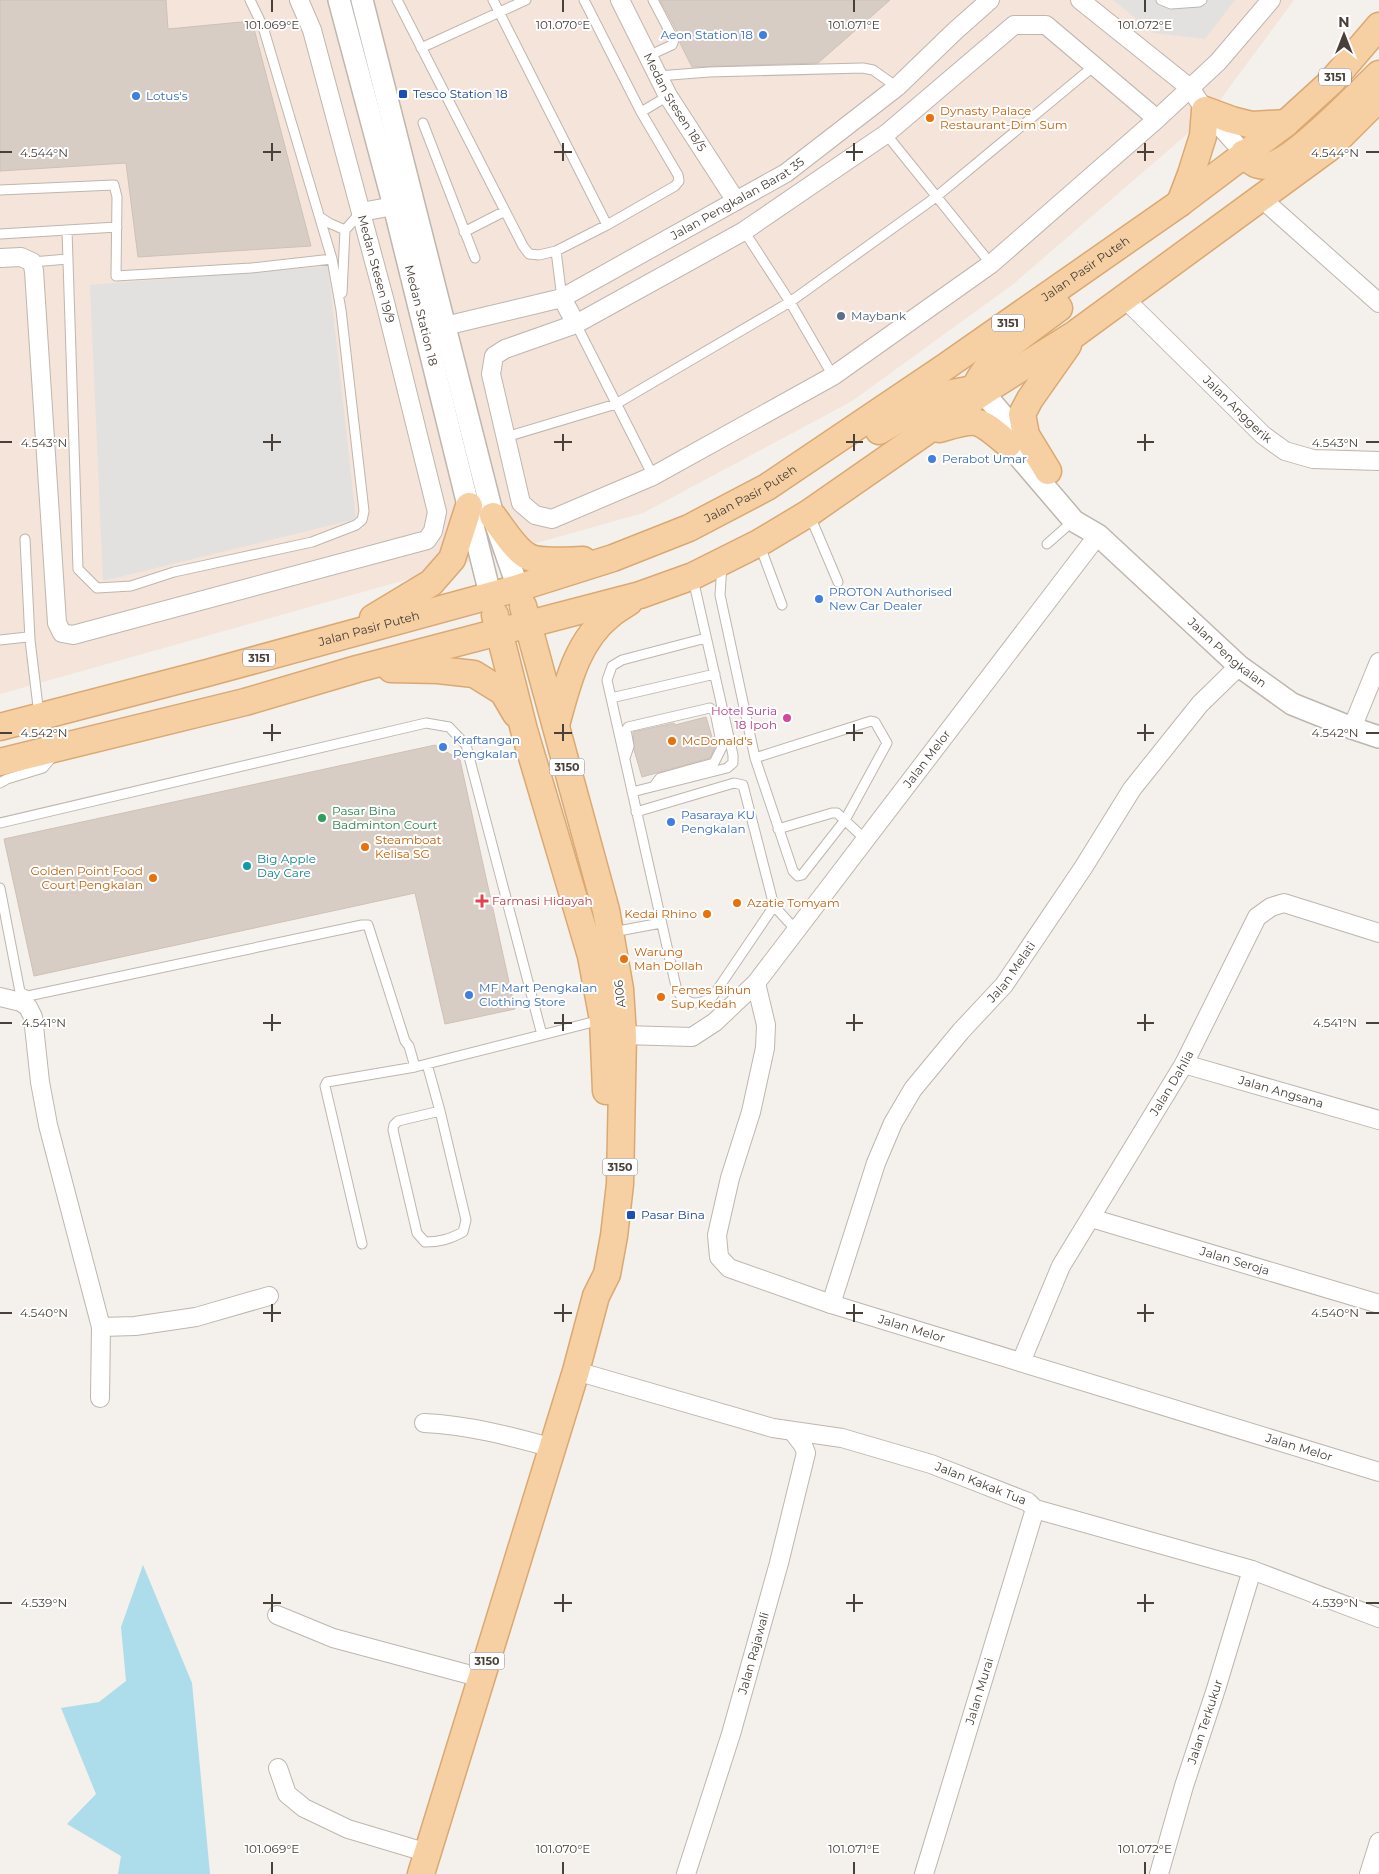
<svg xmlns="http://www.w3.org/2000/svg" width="1379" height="1874" viewBox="0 0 1379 1874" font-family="Montserrat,sans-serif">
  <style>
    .commercial { fill: #f4e4d9 }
    .parking { fill: #e3e1df }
    .water { fill: #addceb }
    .building { fill: #d8cdc4; stroke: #cfc0b5 }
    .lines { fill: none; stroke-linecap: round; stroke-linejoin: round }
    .service-casing { stroke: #bfb6ae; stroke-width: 11 }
    .minor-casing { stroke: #bfb6ae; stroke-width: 20 }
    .tertiary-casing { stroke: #bfb6ae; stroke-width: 24 }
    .primary-casing { stroke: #daa973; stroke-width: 29 }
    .service { stroke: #fff; stroke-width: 9 }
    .minor { stroke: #fff; stroke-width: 18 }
    .tertiary { stroke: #fff; stroke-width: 21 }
    .primary { stroke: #f6d0a2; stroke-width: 26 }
    .ticks { fill: none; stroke: #484039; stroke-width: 2 }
    .shop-dot { fill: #3f7fe0; stroke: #fff; stroke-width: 2 }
    .transit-dot { fill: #1a4fb4; stroke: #fff; stroke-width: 2 }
    .food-dot { fill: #e8710a; stroke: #fff; stroke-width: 2 }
    .service-dot { fill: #5c6f8a; stroke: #fff; stroke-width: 2 }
    .hotel-dot { fill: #d1479c; stroke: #fff; stroke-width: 2 }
    .leisure-dot { fill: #2e9e5b; stroke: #fff; stroke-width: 2 }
    .culture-dot { fill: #0f9aa8; stroke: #fff; stroke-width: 2 }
    .health-dot { fill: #e0444e; stroke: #fff; stroke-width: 2 }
    .labels { text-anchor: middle; stroke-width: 4; stroke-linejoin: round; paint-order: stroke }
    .shield { fill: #fff; stroke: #7f7974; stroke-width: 1 }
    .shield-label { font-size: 11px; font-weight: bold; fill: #484039 }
    .shop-label { font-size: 12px; fill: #366cbe; stroke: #fff; text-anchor: start }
    .transit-label { font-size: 12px; fill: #164399; stroke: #fff; text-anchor: start }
    .street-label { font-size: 12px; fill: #484039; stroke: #fff }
    .food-label { font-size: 12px; fill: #c56008; stroke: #fff; text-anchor: start }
    .service-label { font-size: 12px; fill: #4e5e75; stroke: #fff; text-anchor: start }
    .hotel-label { font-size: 12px; fill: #b23c85; stroke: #fff; text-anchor: end }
    .leisure-label { font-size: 12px; fill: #27864d; stroke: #fff; text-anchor: start }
    .culture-label { font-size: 12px; fill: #0d838f; stroke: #fff; text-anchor: start }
    .health-label { font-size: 12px; fill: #be3a42; stroke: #fff; text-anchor: start }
    .ticks-label { font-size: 12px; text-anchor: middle; fill: #484039; stroke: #fff; stroke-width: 4; stroke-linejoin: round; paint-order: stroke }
  </style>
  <rect width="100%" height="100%" fill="#f4f0eb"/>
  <path class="commercial" d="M0,0H1294L1208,116L1012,285L852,401L643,513L0,694Z"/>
  <path class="parking" d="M1113,0H1235L1205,39L1154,33Z
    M328,266L356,519L103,581L90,285Z"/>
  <path class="water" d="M143,1565L192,1683L210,1874H118L121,1856L67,1824L96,1794L61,1708L99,1702L126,1681L121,1627Z"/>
  <path class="building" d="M0,0H166L168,29L252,21L311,246L138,257L126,163L0,171Z
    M660,0H890L818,63L692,67L680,43V37Z
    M706,717L715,747L710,758L642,777L634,750L633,732L674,723L675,725Z
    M435,745L460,760L515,1009L445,1024L415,893L34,976L4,839Z"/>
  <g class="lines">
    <g class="service-casing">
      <path id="service" d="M397,0L523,246L529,254L539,255L556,251L607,225L675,186L679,181L678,175L641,112L584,0
        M493,0L607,225
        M1161,0L1171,4L1199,2L1202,0
        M421,48L526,0
        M648,56L672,45L674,40L653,0
        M658,76L709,72L863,68L873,70L897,87
        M641,112L668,96
        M423,123L475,258
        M886,134L991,264
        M0,190L114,185L117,197L116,276L251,268L332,259
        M320,217L329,223L345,230
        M67,230L78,569L97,588L131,586L174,572L312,542L356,525L362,520L364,511L341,310L332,259L263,27L250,0
        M744,231L790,302L833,376
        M464,232L505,211
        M0,234L117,227
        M556,251L562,298
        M32,262L68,259
        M342,293L345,230L361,212
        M576,324L653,476
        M506,437L616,404L790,302L936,197L1094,66
        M810,516L838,582
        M25,539L30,640
        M1047,544L1073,521
        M760,546L782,605
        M722,565L720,595L755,758L793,871L798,876L802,875L845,820L887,743L875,722L871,721L755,758
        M706,638L622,660L612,666L607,680L677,991C688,1006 698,1006 713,996L774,906
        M0,640L27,637L30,640L39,715
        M611,698L715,674
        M625,758L629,746L626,730L628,727L710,708L715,712L722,747L714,763L660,778L654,786
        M0,783L7,779L43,768L53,756
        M632,792L727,768L733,763V755L693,579
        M636,812L734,783L743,785L774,906L796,930
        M0,823L426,723L449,727L466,745L542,1035
        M778,829L832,813H837L866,840
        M0,888L20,992L28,996L362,925H368L405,1041L409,1046L415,1067L601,1020
        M613,932L661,923
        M427,1064L440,1111L398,1121L394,1125L393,1130L417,1233L425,1242C440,1242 450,1239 463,1232L466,1220L440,1111
        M362,1244L325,1086L327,1082L415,1067"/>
    </g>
    <g class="minor-casing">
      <g id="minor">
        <path id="s1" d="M620,0L668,96L736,201"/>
        <path d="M1080,0L1190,88L1205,110L1244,153"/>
        <path d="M1157,119L1046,25H1014L886,134L744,231L576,324L505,349L494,356L491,374L521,503L535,515L552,519L653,476L833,376L991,264L1157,119L1218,62L1271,0"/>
        <path d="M1261,198L1379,303"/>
        <path d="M361,212L394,206"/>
        <path d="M0,258L21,257L32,262L34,271L57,623L62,633L73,635L427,540L433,531L437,512L385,302L312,30L299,0"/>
        <path d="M562,298L576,324"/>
        <path id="s2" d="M1124,298L1263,435L1285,451L1313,459L1379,461"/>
        <path id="s3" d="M445,326L562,298L786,173L897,87L955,31L990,0"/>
        <path d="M1352,728L1379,662"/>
        <path id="s4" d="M756,983L766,1025L765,1048L751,1112L730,1178L717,1235L719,1257L729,1268L831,1304L1379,1472"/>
        <path d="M0,997L21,1002L28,1007L33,1017L40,1082L48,1125L101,1327L135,1326L196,1317L269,1296"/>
        <path id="s5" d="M623,1035L692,1037L715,1022L756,983L1098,535"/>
        <path id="s6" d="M1184,1064L1379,1120"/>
        <path id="s7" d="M1091,1218L1379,1304"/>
        <path id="s8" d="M831,1304L876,1163L893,1123L913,1089L961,1031L1004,985L1083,868L1132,789L1200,704L1239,666"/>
        <path id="s9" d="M1021,1362L1061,1266L1184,1064L1257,917L1271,907L1284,903L1379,933"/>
        <path id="s10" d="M576,1371L773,1428L842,1438L931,1464L1028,1502L1035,1509L1252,1570L1379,1618"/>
        <path d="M100,1398L101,1327"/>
        <path d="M424,1423C468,1425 510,1436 553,1448"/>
        <path d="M277,1615L333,1638L482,1678"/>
        <path d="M278,1768L287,1794L304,1808L348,1829L428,1853"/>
        <path id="s11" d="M686,1874L731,1734L779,1563L806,1453L803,1445L793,1432"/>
        <path id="s12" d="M924,1874L1035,1509"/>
        <path id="s13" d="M1159,1874L1184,1786L1216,1689L1252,1570"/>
        <path d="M1369,1874L1379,1842"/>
      </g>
    </g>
    <g class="tertiary-casing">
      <g id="tertiary">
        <path id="s14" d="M339,0L394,206L490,594"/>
        <path d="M362,0L493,516L518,588"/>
        <path d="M983,392L1025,442"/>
        <path id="s15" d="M997,431L1074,521L1098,535L1239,666L1292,704L1352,728L1379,737"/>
      </g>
    </g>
    <g class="primary-casing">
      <g id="primary">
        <path d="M1244,153C1248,158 1253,164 1259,165C1285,174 1359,92 1379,74"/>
        <path d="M1180,203L1191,174L1203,136L1205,110L1232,120L1252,125L1286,123"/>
        <path d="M970,400C983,357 1025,334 1059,308"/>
        <path d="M939,429C979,418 976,417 1008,444"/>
        <path d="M879,431L941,395L968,390L983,392"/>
        <path d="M1048,471L1026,435L1022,414L1030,399L1068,345"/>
        <path d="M493,516C502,528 516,551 529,557C538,562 572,561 583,560"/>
        <path d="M495,615L524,730L591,956L603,1020L606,1091"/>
        <path d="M373,618L431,583L452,559L469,506"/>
        <path d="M391,669L438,670L474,674L503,692L516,714"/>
        <path d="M556,725C567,686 576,642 610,615C616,610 623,606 629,602"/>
        <path id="s16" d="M0,727L207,673L518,588L613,558L689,528L767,487L945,367L1180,203L1286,123L1331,82L1379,26"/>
        <path d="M0,762L245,702L357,669L640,595L693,576L759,543L809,513L983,392L1075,334L1329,148L1373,104L1379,94"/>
        <path d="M421,1874L576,1371L596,1296L607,1274L614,1236L620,1184L623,1035L620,989L606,910L523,606"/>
      </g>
    </g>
    <use href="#service" class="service"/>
    <use href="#minor" class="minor"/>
    <use href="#tertiary" class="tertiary"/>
    <use href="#primary" class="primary"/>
  </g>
  <path class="ticks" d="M272,0V12M563,0V12M854,0V12M1145,0V12M272,143V161M563,143V161M854,143V161M1145,143V161M0,152H12M263,152H281M554,152H572M846,152H863M1137,152H1154M1366,152H1379M272,434V451M563,434V451M854,434V451M1145,434V451M0,442H12M263,442H281M554,442H572M846,442H863M1137,442H1154M1366,442H1379M272,724V741M563,724V741M854,724V741M1145,724V741M0,733H12M263,733H281M554,733H572M846,733H863M1137,733H1154M1366,733H1379M272,1014V1031M563,1014V1031M854,1014V1031M1145,1014V1031M0,1023H12M263,1023H281M554,1023H572M846,1023H863M1137,1023H1154M1366,1023H1379M272,1304V1322M563,1304V1322M854,1304V1322M1145,1304V1322M0,1313H12M263,1313H281M554,1313H572M846,1313H863M1137,1313H1154M1366,1313H1379M272,1594V1612M563,1594V1612M854,1594V1612M1145,1594V1612M0,1603H12M263,1603H281M554,1603H572M846,1603H863M1137,1603H1154M1366,1603H1379M272,1862V1874M563,1862V1874M854,1862V1874M1145,1862V1874"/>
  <g class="shop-dot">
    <circle cx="763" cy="35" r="5"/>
    <circle cx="136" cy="96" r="5"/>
    <circle cx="932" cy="459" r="5"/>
    <circle cx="819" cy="599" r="5"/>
    <circle cx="443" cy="747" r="5"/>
    <circle cx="671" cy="822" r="5"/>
    <circle cx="469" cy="995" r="5"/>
  </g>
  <g class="transit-dot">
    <rect x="398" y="89" width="10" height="10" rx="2.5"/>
    <rect x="626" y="1210" width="10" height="10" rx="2.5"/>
  </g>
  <g class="food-dot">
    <circle cx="930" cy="118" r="5"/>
    <circle cx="672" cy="741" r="5"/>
    <circle cx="365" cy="847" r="5"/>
    <circle cx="153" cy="878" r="5"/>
    <circle cx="737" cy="903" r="5"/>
    <circle cx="707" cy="914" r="5"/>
    <circle cx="624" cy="959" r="5"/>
    <circle cx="661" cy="997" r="5"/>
  </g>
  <circle class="service-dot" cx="841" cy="316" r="5"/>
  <circle class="hotel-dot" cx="787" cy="718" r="5"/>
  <circle class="leisure-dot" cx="322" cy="818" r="5"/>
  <circle class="culture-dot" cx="247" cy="866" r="5"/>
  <path class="health-dot" d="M479.5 893.5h5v5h5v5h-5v5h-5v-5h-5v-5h5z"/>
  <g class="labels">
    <g class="shield">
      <rect x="1319" y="68.5" width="32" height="17" rx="4"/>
      <rect x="992" y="314.5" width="32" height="17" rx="4"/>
      <rect x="243" y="649.5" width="32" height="17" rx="4"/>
      <rect x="549.5" y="758.5" width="35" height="17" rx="4"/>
      <rect x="602.5" y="1158.5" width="35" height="17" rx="4"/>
      <rect x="469.5" y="1652.5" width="35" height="17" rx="4"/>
    </g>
    <g class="shield-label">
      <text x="1335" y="81">3151</text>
      <text x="1008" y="327">3151</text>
      <text x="259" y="662">3151</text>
      <text x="567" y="771">3150</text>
      <text x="620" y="1171">3150</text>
      <text x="487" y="1665">3150</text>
    </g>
    <g class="shop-label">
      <text x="753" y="39" text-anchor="end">Aeon Station 18</text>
      <text x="146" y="100">Lotus's</text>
      <text x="942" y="463">Perabot Umar</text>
      <text x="829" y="596">PROTON Authorised<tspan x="829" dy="14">New Car Dealer</tspan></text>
      <text x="453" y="744">Kraftangan<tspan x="453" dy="14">Pengkalan</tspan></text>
      <text x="681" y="819">Pasaraya KU<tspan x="681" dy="14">Pengkalan</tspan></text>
      <text x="479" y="992">MF Mart Pengkalan<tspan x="479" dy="14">Clothing Store</tspan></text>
    </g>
    <g class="transit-label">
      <text x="413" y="98">Tesco Station 18</text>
      <text x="641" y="1219">Pasar Bina</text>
    </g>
    <g class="street-label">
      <text dy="4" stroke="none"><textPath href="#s1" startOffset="116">Medan Stesen 18/5</textPath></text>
      <text dy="4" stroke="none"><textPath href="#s3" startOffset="322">Jalan Pengkalan Barat 35</textPath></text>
      <text transform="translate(376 269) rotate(75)" y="4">Medan Stesen 19/9</text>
      <text dy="4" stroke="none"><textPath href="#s16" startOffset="1192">Jalan Pasir Puteh</textPath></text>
      <text dy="4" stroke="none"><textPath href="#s14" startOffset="326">Medan Station 18</textPath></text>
      <text dy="4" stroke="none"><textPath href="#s2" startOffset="159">Jalan Anggerik</textPath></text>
      <text dy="4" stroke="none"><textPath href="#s16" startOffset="788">Jalan Pasir Puteh</textPath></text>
      <text dy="4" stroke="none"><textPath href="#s16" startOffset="382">Jalan Pasir Puteh</textPath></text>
      <text dy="4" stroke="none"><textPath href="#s15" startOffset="321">Jalan Pengkalan</textPath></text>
      <text dy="4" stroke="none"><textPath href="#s5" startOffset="435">Jalan Melor</textPath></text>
      <text dy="4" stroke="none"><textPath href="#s8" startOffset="384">Jalan Melati</textPath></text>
      <text transform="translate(620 994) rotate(-96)" y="4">A106</text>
      <text dy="4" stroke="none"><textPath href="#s9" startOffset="318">Jalan Dahlia</textPath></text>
      <text dy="4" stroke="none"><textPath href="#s6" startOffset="101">Jalan Angsana</textPath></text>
      <text dy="4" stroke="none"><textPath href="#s7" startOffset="150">Jalan Seroja</textPath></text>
      <text dy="4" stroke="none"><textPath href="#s4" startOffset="489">Jalan Melor</textPath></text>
      <text dy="4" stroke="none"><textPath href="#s4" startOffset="894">Jalan Melor</textPath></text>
      <text dy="4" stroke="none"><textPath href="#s10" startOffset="421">Jalan Kakak Tua</textPath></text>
      <text dy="4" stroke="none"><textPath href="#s11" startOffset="231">Jalan Rajawali</textPath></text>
      <text dy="4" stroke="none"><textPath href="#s12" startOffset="191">Jalan Murai</textPath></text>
      <text dy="4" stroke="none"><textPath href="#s13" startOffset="159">Jalan Terkukur</textPath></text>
    </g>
    <g class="food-label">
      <text x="940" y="115">Dynasty Palace<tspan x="940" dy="14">Restaurant-Dim Sum</tspan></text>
      <text x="682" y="745">McDonald's</text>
      <text x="375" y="844">Steamboat<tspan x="375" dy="14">Kelisa SG</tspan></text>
      <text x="143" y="875" text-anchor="end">Golden Point Food<tspan x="143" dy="14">Court Pengkalan</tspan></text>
      <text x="747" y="907">Azatie Tomyam</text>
      <text x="697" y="918" text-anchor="end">Kedai Rhino</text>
      <text x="634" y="956">Warung<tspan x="634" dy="14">Mah Dollah</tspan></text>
      <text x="671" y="994">Femes Bihun<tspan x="671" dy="14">Sup Kedah</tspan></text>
    </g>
    <g class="service-label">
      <text x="851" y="320">Maybank</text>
    </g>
    <g class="hotel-label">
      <text x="777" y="715">Hotel Suria<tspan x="777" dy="14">18 Ipoh</tspan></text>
    </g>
    <g class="leisure-label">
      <text x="332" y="815">Pasar Bina<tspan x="332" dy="14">Badminton Court</tspan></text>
    </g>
    <g class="culture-label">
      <text x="257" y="863">Big Apple<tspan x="257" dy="14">Day Care</tspan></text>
    </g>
    <g class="health-label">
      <text x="492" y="905">Farmasi Hidayah</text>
    </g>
  </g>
  <g class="ticks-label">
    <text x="272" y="29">101.069°E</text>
    <text x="563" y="29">101.070°E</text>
    <text x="854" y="29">101.071°E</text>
    <text x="1145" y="29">101.072°E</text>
    <text x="44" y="157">4.544°N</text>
    <text x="1335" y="157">4.544°N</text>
    <text x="44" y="447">4.543°N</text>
    <text x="1335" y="447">4.543°N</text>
    <text x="44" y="737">4.542°N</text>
    <text x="1335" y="737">4.542°N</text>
    <text x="44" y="1027">4.541°N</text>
    <text x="1335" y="1027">4.541°N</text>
    <text x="44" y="1317">4.540°N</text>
    <text x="1335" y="1317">4.540°N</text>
    <text x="44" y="1607">4.539°N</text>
    <text x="1335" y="1607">4.539°N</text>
    <text x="272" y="1853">101.069°E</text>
    <text x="563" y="1853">101.070°E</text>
    <text x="854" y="1853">101.071°E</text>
    <text x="1145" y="1853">101.072°E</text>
  </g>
  <g transform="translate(1344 35)" stroke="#ffffff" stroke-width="4" paint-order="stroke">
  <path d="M0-4L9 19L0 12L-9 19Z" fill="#484039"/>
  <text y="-8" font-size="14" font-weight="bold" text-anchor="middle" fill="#484039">N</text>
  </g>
</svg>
